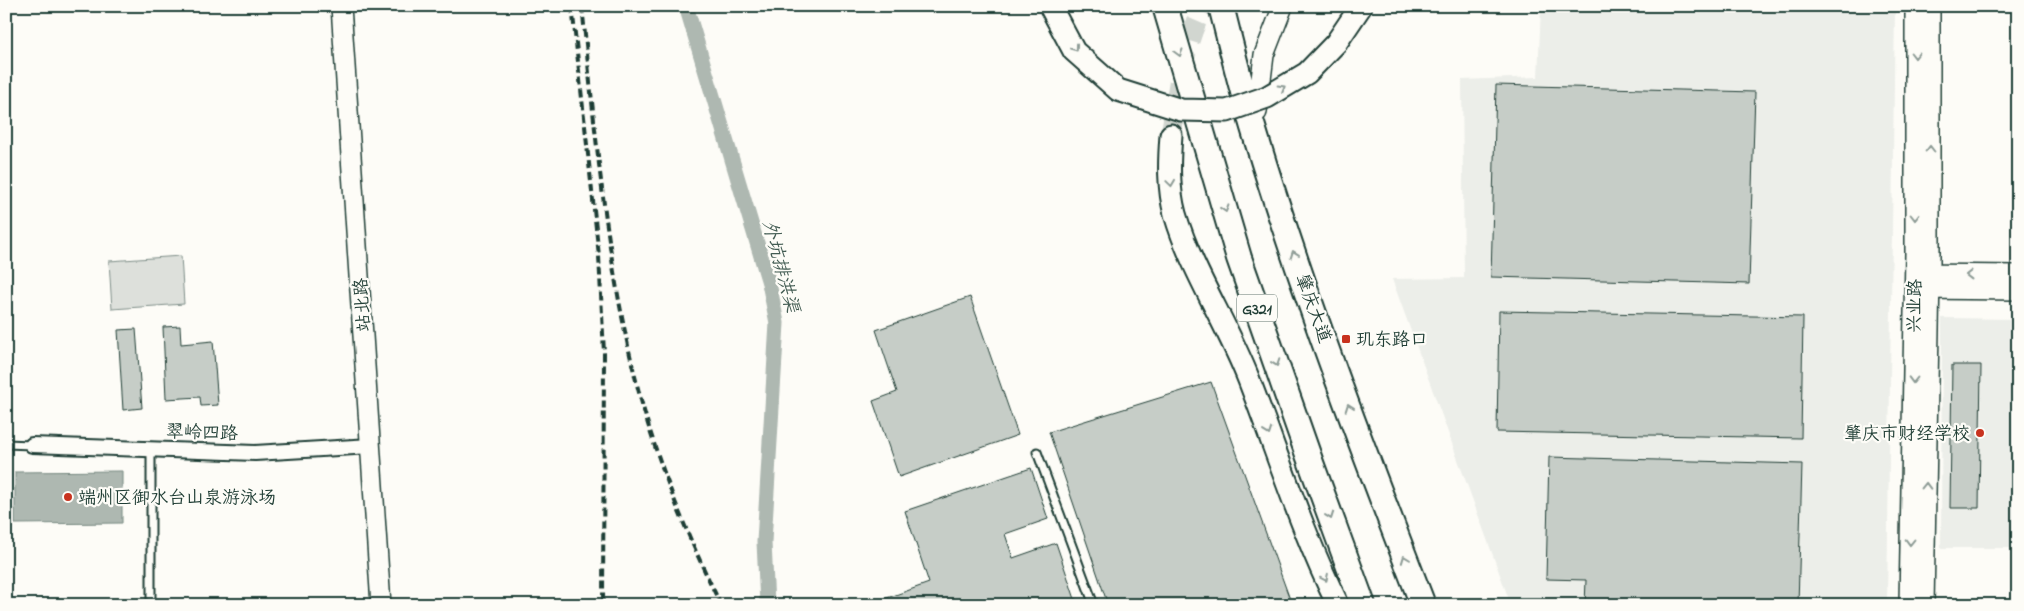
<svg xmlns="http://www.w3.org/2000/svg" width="2024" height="611" viewBox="0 0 2024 611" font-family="'Indie Flower','LXGW WenKai TC',sans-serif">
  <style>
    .built { fill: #eceee9 }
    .green { fill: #dde0db; stroke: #7e8e88 }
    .water { fill: #aeb8b1; stroke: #75877f }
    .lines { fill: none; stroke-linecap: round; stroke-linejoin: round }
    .canal { stroke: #aeb8b1; stroke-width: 15 }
    .building { fill: #c6cdc7; stroke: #1f3d34 }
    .primary-tunnel { stroke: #d1d6d0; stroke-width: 21; stroke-dasharray: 21 11; stroke-linecap: butt }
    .lane-casing { stroke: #1f3d34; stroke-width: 11 }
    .street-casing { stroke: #1f3d34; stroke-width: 18 }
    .secondary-casing { stroke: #1f3d34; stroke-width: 22 }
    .primary-casing { stroke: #1f3d34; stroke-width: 25 }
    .highway-casing { stroke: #1f3d34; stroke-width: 28 }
    .lane { stroke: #fdfcf7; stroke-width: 7 }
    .street { stroke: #fdfcf7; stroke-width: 14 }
    .secondary { stroke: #fdfcf7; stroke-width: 19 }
    .primary { stroke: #fdfcf7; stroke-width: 21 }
    .highway { stroke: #fdfcf7; stroke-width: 24 }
    .rail { stroke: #1f3d34; stroke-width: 4; stroke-dasharray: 8 4; stroke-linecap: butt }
    .primary-bridge-casing { stroke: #1f3d34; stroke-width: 25; stroke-linecap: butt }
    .primary-bridge { stroke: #fdfcf7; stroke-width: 21 }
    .oneway { stroke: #8e9c96 }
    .poi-dot { fill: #c8321e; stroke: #fdfcf7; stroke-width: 2 }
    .labels { text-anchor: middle; stroke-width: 4.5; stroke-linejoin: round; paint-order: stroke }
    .shield { fill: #fdfcf7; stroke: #62766e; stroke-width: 1 }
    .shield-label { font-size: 16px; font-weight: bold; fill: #1f3d34 }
    .street-label { font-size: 18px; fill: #1f3d34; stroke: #fdfcf7 }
    .poi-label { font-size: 18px; fill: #1f3d34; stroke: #fdfcf7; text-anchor: start }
    .water-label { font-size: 19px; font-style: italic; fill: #435c53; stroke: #fdfcf7 }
  </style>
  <rect width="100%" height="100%" fill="#fdfcf7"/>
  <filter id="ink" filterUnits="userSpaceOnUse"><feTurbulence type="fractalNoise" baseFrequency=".02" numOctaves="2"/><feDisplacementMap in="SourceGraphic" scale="10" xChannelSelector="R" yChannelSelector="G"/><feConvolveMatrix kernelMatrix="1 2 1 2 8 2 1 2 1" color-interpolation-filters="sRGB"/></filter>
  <g filter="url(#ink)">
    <path class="built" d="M1541,6H1895L1887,605H1511L1392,279L1464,278L1462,80L1538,77Z
      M1942,318L2018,319V548H1941Z"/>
    <path class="green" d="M181,256L184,304L112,309L109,261Z"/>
    <path class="water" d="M122,471V523L15,524V472Z"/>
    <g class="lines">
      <path class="canal" d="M686,6L769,283L777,323L764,542L767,605"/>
    </g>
    <path class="building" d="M1496,85L1755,92L1749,284L1491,277Z
      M970,297L1018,435L899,477L873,401L897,392L876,330Z
      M1499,311L1803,317L1801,438L1497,432Z
      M180,326L181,344L213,341L218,405L201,406L200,397L166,399L163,327Z
      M136,329L142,408L123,410L118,330Z
      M1952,365H1981L1979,508H1950Z
      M1211,382L1292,605H1108L1049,432Z
      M1549,457L1802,464L1798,605H1585L1586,580L1546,579Z
      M1031,468L1048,519L1005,534L1013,558L1056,543L1077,605H873V603L929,583L905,511Z"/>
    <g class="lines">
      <path class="primary-tunnel" d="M1171,135C1178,93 1182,44 1204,6"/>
      <g class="lane-casing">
        <path id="lane" d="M6,444L32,445
          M1037,452L1094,605
          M151,605V449"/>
      </g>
      <g class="street-casing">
        <path id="street" d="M32,445L255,453L371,446"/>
      </g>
      <g class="secondary-casing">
        <path id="secondary" d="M341,6L381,605
          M1257,112L1264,55L1283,6
          M1917,274L2018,275
          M1918,289L2018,290
          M1909,605L1915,253V6
          M1924,605L1930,274V6"/>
      </g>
      <g class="primary-casing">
        <path id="primary" d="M1336,43L1361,6
          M1171,135C1169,161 1168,188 1175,214C1192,272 1227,323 1249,380C1278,455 1302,532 1338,605"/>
      </g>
      <g class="highway-casing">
        <path id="highway" d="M1165,6L1239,258L1311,463L1363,605
          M1221,6C1232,49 1242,92 1255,134C1303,293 1363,450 1423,605"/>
      </g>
      <use href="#lane" class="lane"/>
      <use href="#street" class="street"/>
      <use href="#secondary" class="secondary"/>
      <use href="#primary" class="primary"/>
      <use href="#highway" class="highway"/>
      <path class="rail" d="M572,6L599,256L604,353L603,605
        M582,6C596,137 607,272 641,400C660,470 689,540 721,605"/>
      <g class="primary-bridge-casing">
        <path id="primary-bridge" d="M1050,6L1074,51L1118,90L1181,110L1227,111L1267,97L1307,73L1336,43"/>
      </g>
      <use href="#primary-bridge" class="primary-bridge"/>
    </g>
    <defs><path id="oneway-chevron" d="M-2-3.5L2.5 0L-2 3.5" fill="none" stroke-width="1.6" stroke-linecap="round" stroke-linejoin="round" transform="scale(1.25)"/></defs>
    <g class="oneway">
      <use href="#oneway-chevron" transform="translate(1075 48) rotate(54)"/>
      <use href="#oneway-chevron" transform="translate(1179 53) rotate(74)"/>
      <use href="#oneway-chevron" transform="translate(1915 55) rotate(90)"/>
      <use href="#oneway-chevron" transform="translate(1282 88) rotate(-31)"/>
      <use href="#oneway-chevron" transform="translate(1930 149) rotate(-90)"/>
      <use href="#oneway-chevron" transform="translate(1171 183) rotate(82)"/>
      <use href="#oneway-chevron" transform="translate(1225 209) rotate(73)"/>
      <use href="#oneway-chevron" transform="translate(1915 217) rotate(90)"/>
      <use href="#oneway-chevron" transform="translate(1294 254) rotate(-110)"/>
      <use href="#oneway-chevron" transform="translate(1969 275) rotate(-180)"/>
      <use href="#oneway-chevron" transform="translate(1276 363) rotate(71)"/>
      <use href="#oneway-chevron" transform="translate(1913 380) rotate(91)"/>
      <use href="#oneway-chevron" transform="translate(1349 407) rotate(-110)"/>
      <use href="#oneway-chevron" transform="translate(1268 432) rotate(70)"/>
      <use href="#oneway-chevron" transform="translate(1926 486) rotate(-89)"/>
      <use href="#oneway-chevron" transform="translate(1330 516) rotate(70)"/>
      <use href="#oneway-chevron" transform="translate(1910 542) rotate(91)"/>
      <use href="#oneway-chevron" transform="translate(1405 559) rotate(-111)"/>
      <use href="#oneway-chevron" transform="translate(1325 578) rotate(64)"/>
    </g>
  </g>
  <g class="poi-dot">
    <rect x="1341" y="334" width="10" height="10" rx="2.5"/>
    <circle cx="1980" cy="433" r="5"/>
    <circle cx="68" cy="497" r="5"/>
  </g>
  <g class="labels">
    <rect class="shield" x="1237" y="294.5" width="40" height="27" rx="4"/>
    <g class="shield-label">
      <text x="1257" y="314">G321</text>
    </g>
    <g class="street-label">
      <text transform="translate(362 305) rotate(-94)" y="6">站北路</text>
      <text transform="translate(1914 306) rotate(-89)" y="6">兴业路</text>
      <text transform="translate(1314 308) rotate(70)" y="6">肇庆大道</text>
      <text transform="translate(202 432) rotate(2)" y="6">翠岭四路</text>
    </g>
    <g class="poi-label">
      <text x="1356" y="345">玑东路口</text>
      <text x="1970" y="439" text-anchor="end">肇庆市财经学校</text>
      <text x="78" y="503">端州区御水台山泉游泳场</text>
    </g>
    <g class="water-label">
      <text transform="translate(782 266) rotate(75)" y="7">外坑排洪渠</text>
    </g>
  </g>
  <rect width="2024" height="611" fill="none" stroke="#fdfcf7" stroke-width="25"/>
  <rect x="12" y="12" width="1999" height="586" fill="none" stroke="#1f3d34" stroke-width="2" filter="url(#ink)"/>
</svg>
